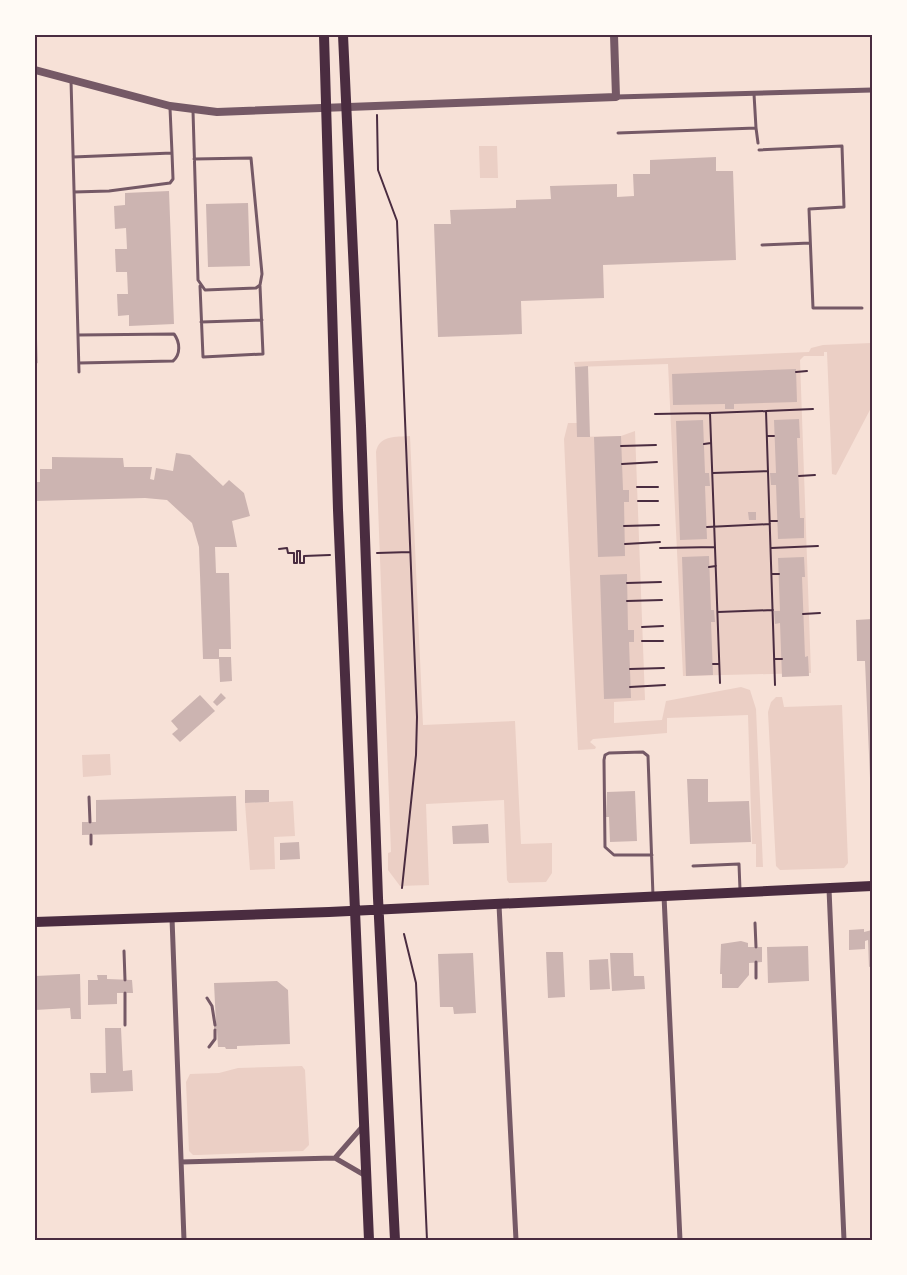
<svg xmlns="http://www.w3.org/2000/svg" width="907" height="1275" viewBox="0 0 907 1275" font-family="Mulish,sans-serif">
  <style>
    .green { fill: #ebcfc5 }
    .building { fill: #ccb4b1 }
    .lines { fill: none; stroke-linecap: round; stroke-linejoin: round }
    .path { stroke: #4a2c40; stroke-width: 2 }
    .service { stroke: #755966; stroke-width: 3 }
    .minor { stroke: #755966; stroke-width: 5 }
    .tertiary { stroke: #755966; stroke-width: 8 }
    .primary { stroke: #4a2c40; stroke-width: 10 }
    .neatline { fill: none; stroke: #4a2c40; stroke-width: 2 }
  </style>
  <rect width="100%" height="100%" fill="#f7e1d7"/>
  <path class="green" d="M479,146H497L498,178H480Z
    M872,343V406L836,475L832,474L827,352H824V356H804L800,360L811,673L683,676L668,364L575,367L574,362L809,352L811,348L823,345Z
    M568,423H577V437L621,436L635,431L645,700L614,702V723L662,720L666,701L741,687L750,690L756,709L763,867H756V844H752L748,715L667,718V733L593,739L590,742L596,747L595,749L578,750L564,439Z
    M410,436L423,725L515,721L521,844L552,843V873L546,882L509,883L507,880L504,800L426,804L429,885L400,886L388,870V853L391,852L376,452C379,435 396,437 410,436Z
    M776,697H782L784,707L842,705L848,863L844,868L780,870L776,866L768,712L771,702Z
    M110,754L111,775L83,777L82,755Z
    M293,801L295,836L274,837L275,869L250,870L245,803Z
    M302,1066L305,1070L309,1145L303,1151L198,1155H193L189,1151L186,1082L190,1074L219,1073L238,1068Z"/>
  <path class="building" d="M716,157V171H733L736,260L603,265L604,298L521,301L522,334L438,337L434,224H451L450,210L516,208V200L551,199L550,186L617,184V197L634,196L633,174H650V160Z
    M169,191L174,324L129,326V315L118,316L117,294H128L127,272H116L115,249H127L126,228L115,229L114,206L125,205V193Z
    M248,203L250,266L208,267L206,204Z
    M35,339H37L38,363L35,364Z
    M588,366L590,437H577L575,367Z
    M796,369L797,402L734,404V409H725V404L673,405L672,374Z
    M799,419L800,438H797L800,518H804V538L778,539L776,485H771L770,473H776L774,420Z
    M703,420L705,473H709L710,486H705L707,539L680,540L676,421Z
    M621,436L623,490H629V502H624L625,556L598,557L594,437Z
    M176,453L190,455L223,486L229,480L244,493L250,516L232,521L237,547H215L216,573H229L231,649H219V657H231L232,681L220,682L219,659H203L199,547L192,523L167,500L145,498L35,501V482H40V469H52V457L123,458L124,467H152L150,479L154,480L156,468L173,471Z
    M748,512H756V520H749Z
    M709,556L711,610H714L715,622H711L713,675L686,676L682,557Z
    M804,557L805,577H802L805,657L808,656L809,676L782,677L780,623L775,624L774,611H780L778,558Z
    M627,574L628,630H634V642H629L631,698L604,699L600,575Z
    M872,619V778H870L865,661H857L856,620Z
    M221,693L226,698L217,706L213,702Z
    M200,695L215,711L180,742L172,734L178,729L171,721Z
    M687,779H708V802L749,801L751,842L690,844Z
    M245,790H269V802L245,803Z
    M635,791L637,841L610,842L609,817H606L607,792Z
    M236,796L237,831L82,835V822H96V800Z
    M488,824L489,843L453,844L452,826Z
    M299,842L300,859L280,860V843Z
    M864,929V932L872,930V966L869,967L868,940L865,941V949L849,950V930Z
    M741,941L748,943V947H762V962L749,963V975L738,988H722V974H720L721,944Z
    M808,946L809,981L768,983L767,947Z
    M546,952H563L565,997L548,998Z
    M473,953L476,1013L454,1014L453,1007H440L438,954Z
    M610,953H633L634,976H644L645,989L612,991Z
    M608,959L610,989L590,990L589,960Z
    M80,974L81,1019H71L70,1008L35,1010V976Z
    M97,975H107V979L132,980L133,993H117V1004L88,1005V980H98Z
    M277,981L288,990L290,1044L237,1046V1049H226L225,1047H218L217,1030L214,1031V1025L216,1024L214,983Z
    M105,1028H121L123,1071L132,1070L133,1091L91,1093L90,1073H106Z"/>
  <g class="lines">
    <path class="path" d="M377,115L378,170L397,221L417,717L416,755L402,888
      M796,372L807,371
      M766,411L813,409
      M655,414L710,413
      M767,436H774
      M704,444L711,443
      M621,446L656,445
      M622,464L657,462
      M713,473L768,471
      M799,476L815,475
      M637,487H658
      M638,501H658
      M770,521H777
      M624,526L659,525
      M707,527L770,524
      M625,544L660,542
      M660,548L715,547
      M771,548L818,546
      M279,549L287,548L288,553H294V563H297V551H300V563H304V556L330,555
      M377,553L410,552
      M709,567L716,566
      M772,574H779
      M627,583L661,582
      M627,601L662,600
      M718,612L773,610
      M803,614L820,613
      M642,627L663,626
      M642,641H663
      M774,659H782
      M713,664H719
      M630,669L664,668
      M720,683L710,413L766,411L775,685
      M630,687L665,685
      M404,934L416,983L427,1240"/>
    <path class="service" d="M71,80L79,372
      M754,94L756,128
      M193,111L198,280L205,290L256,288L260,285L262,274L251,158L194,159
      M618,133L756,128L758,143
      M759,150L842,146L844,207L809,209L813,308H862
      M73,157L172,153L170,108
      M74,192L109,191L170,183L173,179L172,153
      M762,245L810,243
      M200,286L203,357L263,354L260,286
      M201,322L262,320
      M78,335L174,334C180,342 181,354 173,361L79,363
      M89,797L90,822
      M91,835V844
      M652,855H614L605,847L604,760L605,755L609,753L643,752L648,756L653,896
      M693,866L739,864L740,890
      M755,923L756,947
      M124,951L125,980
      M756,962V978
      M125,993V1025
      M207,998L212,1006L215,1025
      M209,1047L215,1039V1030"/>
    <path class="minor" d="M616,97L872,90
      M829,889L844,1240
      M664,896L680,1240
      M499,905L516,1240
      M172,918L184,1240
      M335,1158L363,1126
      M181,1162L335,1158L366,1176"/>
    <path class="tertiary" d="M35,70L170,106L217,112L616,97L614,35"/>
    <path class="primary" d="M324,35L338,510L369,1240
      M343,35L361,426L378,898L395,1240
      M35,922L329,912L872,886"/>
  </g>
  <rect width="907" height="1275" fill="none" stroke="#fffaf5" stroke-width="72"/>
  <rect x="36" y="36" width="835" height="1203" class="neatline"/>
</svg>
